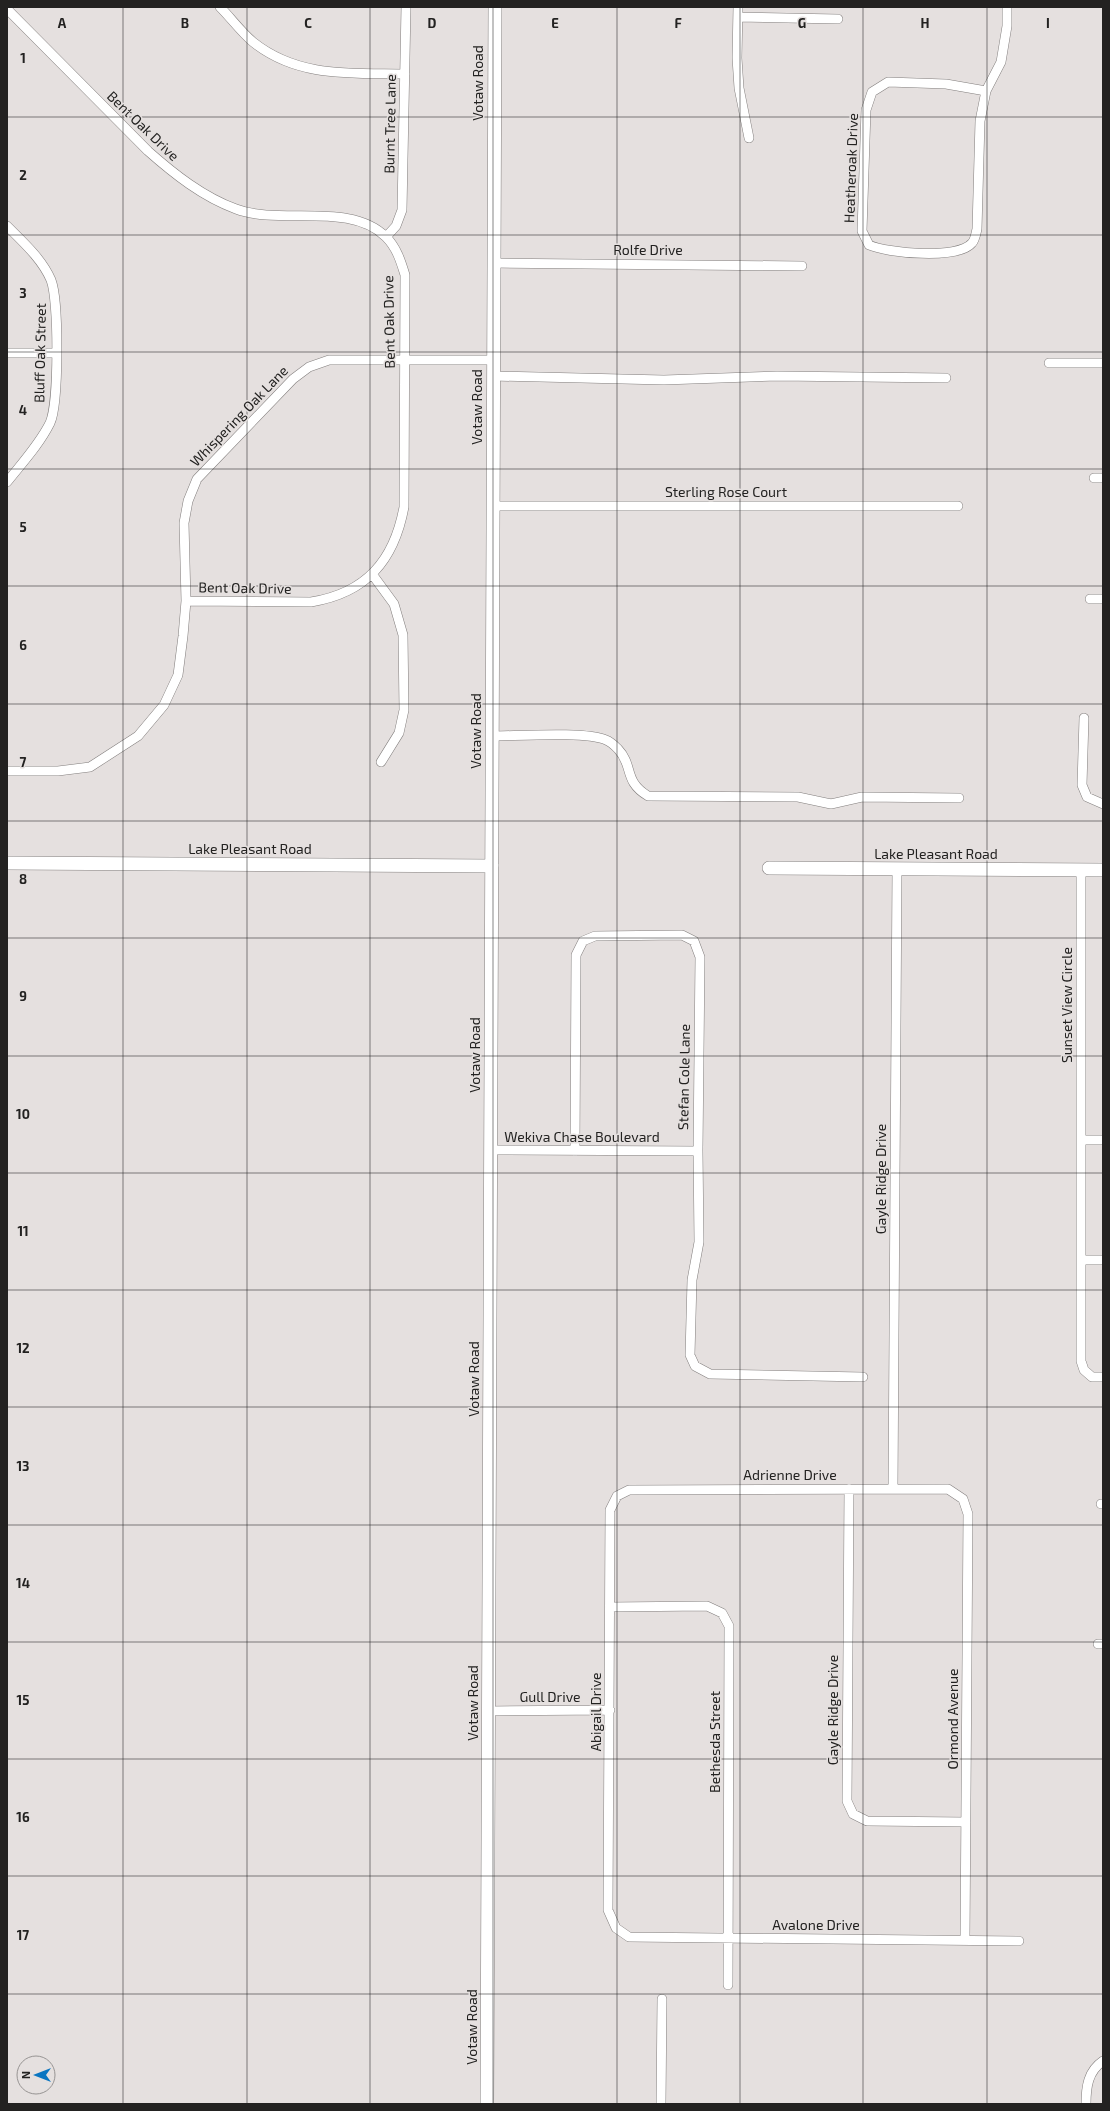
<svg xmlns="http://www.w3.org/2000/svg" width="1110" height="2111" viewBox="0 0 1110 2111" font-family="'Exo 2',sans-serif">
  <style>
    .lines { fill: none; stroke-linecap: round; stroke-linejoin: round }
    .street-casing { stroke: #827e7d; stroke-width: 10 }
    .secondary-casing { stroke: #827e7d; stroke-width: 14 }
    .street { stroke: #fff; stroke-width: 9 }
    .secondary { stroke: #fff; stroke-width: 13 }
    .grid { fill: none; stroke: #232221; stroke-width: 1; stroke-opacity: 0.55 }
    .labels { text-anchor: middle; stroke-width: 3; stroke-linejoin: round; paint-order: stroke }
    .street-label { font-size: 14px; fill: #232221; stroke: #e5e0df }
    .grid-label { font-size: 13px; text-anchor: middle; font-weight: bold; fill: #232221; stroke: #e5e0df; stroke-width: 3; stroke-linejoin: round; paint-order: stroke }
  </style>
  <rect width="100%" height="100%" fill="#e5e0df"/>
  <g class="lines">
    <g class="street-casing">
      <path id="street" d="M220,7C231,18 241,32 253,42C298,78 351,73 405,74
        M738,7L737,58L739,88L749,138
        M7,9L148,151C174,174 203,197 236,209C281,226 350,201 386,237C397,248 401,262 405,275L404,507C394,561 366,593 311,602L186,601
        M738,17L838,19
        M986,91L946,84L888,82L872,92L866,110L862,231L869,245C887,253 958,260 972,243C975,240 976,233 977,229L980,121L986,91L1001,62L1007,26V7
        M7,226C23,242 42,259 51,280C59,301 59,403 50,423C39,445 22,463 7,482
        M386,237L396,226L402,210L406,7
        M494,263L802,266
        M7,353H56
        M1049,363H1103
        M493,376L664,380L777,376L946,378
        M1094,478H1103
        M493,506H958
        M372,574L394,604L403,635L404,710L399,733L381,762
        M1090,599H1103
        M1084,718L1082,785L1087,797L1103,804
        M492,736C516,736 587,731 606,740C609,741 615,746 618,749C634,766 623,781 648,796L798,797L831,804L862,797L959,798
        M7,771H58L90,767L138,736L164,705L178,675L183,636L186,601L184,523L188,501L197,479L293,379L309,367L329,360H493
        M1081,870V1361L1084,1370L1092,1377H1103
        M1081,1140H1103
        M491,1150L698,1151
        M575,1151L576,955L583,941L595,936L682,935L694,941L700,957L698,1151L699,1242L692,1280L690,1355L695,1366L710,1374L863,1377
        M1081,1260H1103
        M849,1489L847,1801L853,1814L867,1821L966,1822
        M893,1489L897,870
        M1101,1504H1103
        M610,1607L707,1606L722,1613L729,1626L728,1985
        M1098,1644H1103
        M489,1711L610,1710
        M965,1940L968,1514L963,1499L948,1489L629,1490L617,1496L610,1510L608,1910L616,1928L629,1937L1019,1941
        M661,2104L662,1999
        M1086,2104C1086,2087 1088,2071 1103,2061"/>
    </g>
    <g class="secondary-casing">
      <path id="secondary" d="M7,863L492,866
        M769,868L1103,870
        M487,2104L495,7"/>
    </g>
    <use href="#street" class="street"/>
    <use href="#secondary" class="secondary"/>
  </g>
  <path class="grid" d="M123,7V2104M247,7V2104M370,7V2104M493,7V2104M617,7V2104M740,7V2104M863,7V2104M987,7V2104M7,117H1103M7,235H1103M7,352H1103M7,469H1103M7,586H1103M7,704H1103M7,821H1103M7,938H1103M7,1056H1103M7,1173H1103M7,1290H1103M7,1407H1103M7,1525H1103M7,1642H1103M7,1759H1103M7,1876H1103M7,1994H1103"/>
  <g class="labels">
    <g class="street-label">
      <text transform="translate(478 83) rotate(-90)" y="5">Votaw Road</text>
      <text transform="translate(390 124) rotate(-89)" y="5">Burnt Tree Lane</text>
      <text transform="translate(143 126) rotate(44)" y="5">Bent Oak Drive</text>
      <text transform="translate(851 168) rotate(-88)" y="5">Heatheroak Drive</text>
      <text x="648" y="255">Rolfe Drive</text>
      <text transform="translate(389 322) rotate(-91)" y="5">Bent Oak Drive</text>
      <text transform="translate(40 353) rotate(-89)" y="5">Bluff Oak Street</text>
      <text transform="translate(477 407) rotate(-90)" y="5">Votaw Road</text>
      <text transform="translate(239 416) rotate(-46)" y="5">Whispering Oak Lane</text>
      <text x="726" y="497">Sterling Rose Court</text>
      <text transform="translate(245 588) rotate(1)" y="5">Bent Oak Drive</text>
      <text transform="translate(476 731) rotate(-90)" y="5">Votaw Road</text>
      <text x="250" y="854">Lake Pleasant Road</text>
      <text x="936" y="859">Lake Pleasant Road</text>
      <text transform="translate(1067 1005) rotate(-90)" y="5">Sunset View Circle</text>
      <text transform="translate(475 1055) rotate(-90)" y="5">Votaw Road</text>
      <text transform="translate(684 1077) rotate(-89)" y="5">Stefan Cole Lane</text>
      <text x="582" y="1142">Wekiva Chase Boulevard</text>
      <text transform="translate(881 1179) rotate(-90)" y="5">Gayle Ridge Drive</text>
      <text transform="translate(474 1379) rotate(-90)" y="5">Votaw Road</text>
      <text x="790" y="1480">Adrienne Drive</text>
      <text x="550" y="1702">Gull Drive</text>
      <text transform="translate(473 1703) rotate(-90)" y="5">Votaw Road</text>
      <text transform="translate(833 1710) rotate(-90)" y="5">Gayle Ridge Drive</text>
      <text transform="translate(596 1712) rotate(-90)" y="5">Abigail Drive</text>
      <text transform="translate(953 1719) rotate(-90)" y="5">Ormond Avenue</text>
      <text transform="translate(715 1742) rotate(-90)" y="5">Bethesda Street</text>
      <text x="816" y="1930">Avalone Drive</text>
      <text transform="translate(472 2027) rotate(-90)" y="5">Votaw Road</text>
    </g>
  </g>
  <g class="grid-label">
    <text x="62" y="28">A</text>
    <text x="185" y="28">B</text>
    <text x="308" y="28">C</text>
    <text x="432" y="28">D</text>
    <text x="555" y="28">E</text>
    <text x="678" y="28">F</text>
    <text x="802" y="28">G</text>
    <text x="925" y="28">H</text>
    <text x="1048" y="28">I</text>
    <text x="23" y="63">1</text>
    <text x="23" y="180">2</text>
    <text x="23" y="298">3</text>
    <text x="23" y="415">4</text>
    <text x="23" y="532">5</text>
    <text x="23" y="650">6</text>
    <text x="23" y="767">7</text>
    <text x="23" y="884">8</text>
    <text x="23" y="1001">9</text>
    <text x="23" y="1119">10</text>
    <text x="23" y="1236">11</text>
    <text x="23" y="1353">12</text>
    <text x="23" y="1471">13</text>
    <text x="23" y="1588">14</text>
    <text x="23" y="1705">15</text>
    <text x="23" y="1822">16</text>
    <text x="23" y="1940">17</text>
  </g>
  <rect width="1110" height="2111" fill="none" stroke="#232221" stroke-width="16"/>
  <g transform="translate(36 2075) rotate(270)"><circle r="19" fill="#e5e0df" stroke="#979493"/>
  <path d="M0-3L7 15L0 10L-7 15Z" fill="#0b76c1"/>
  <text y="-6" font-size="11" font-weight="bold" text-anchor="middle" fill="#232221">N</text>
  </g>
</svg>
